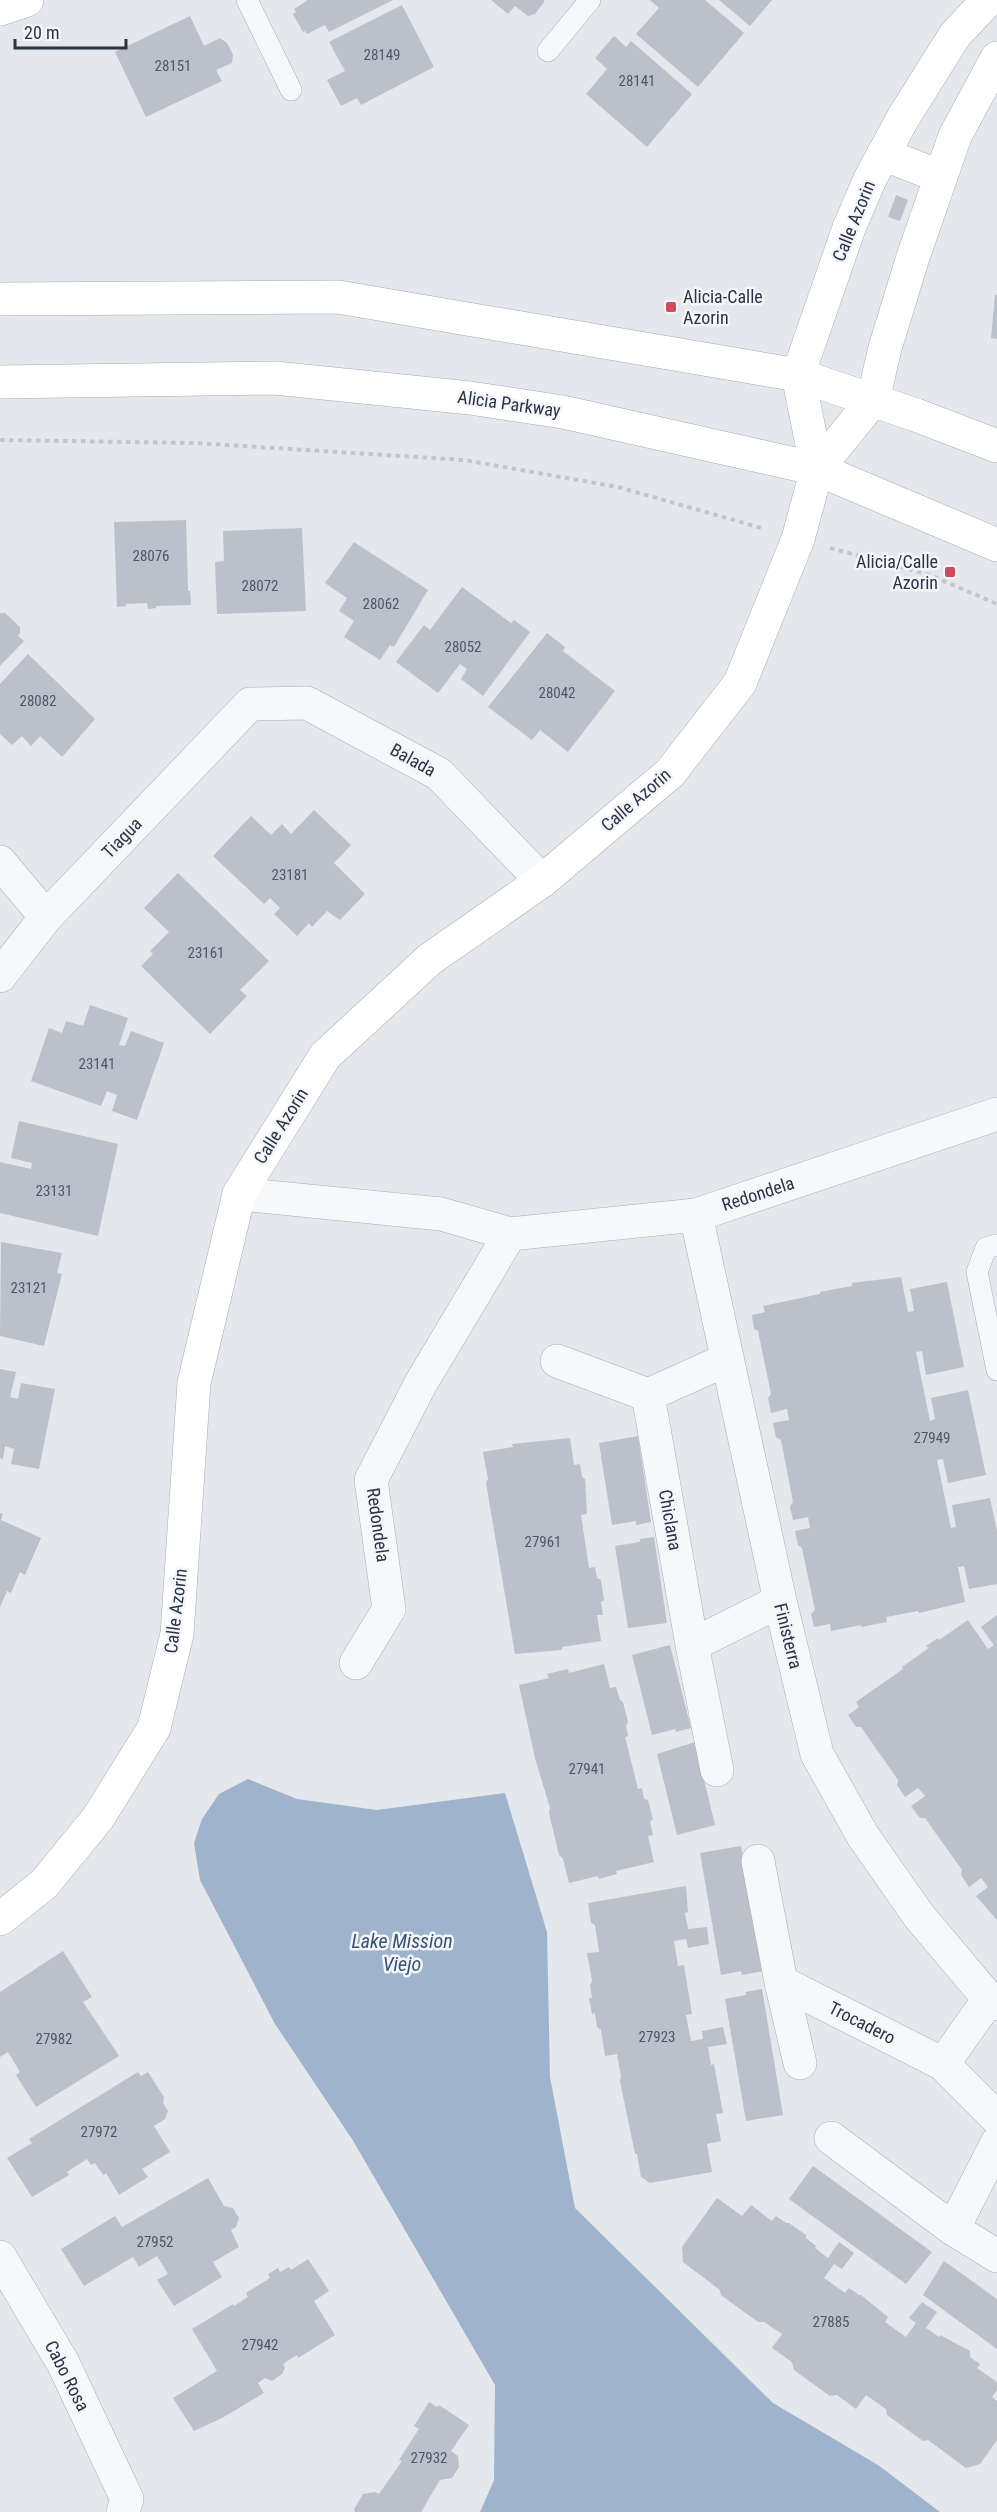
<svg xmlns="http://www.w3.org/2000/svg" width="997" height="2512" viewBox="0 0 997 2512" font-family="'Roboto Condensed',sans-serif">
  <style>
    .water { fill: #9fb4cc }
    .building { fill: #bbc0ca }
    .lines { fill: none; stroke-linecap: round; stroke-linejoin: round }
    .lane-casing { stroke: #a9aeb7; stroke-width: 22 }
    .street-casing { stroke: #a9aeb7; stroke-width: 34 }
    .secondary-casing { stroke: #a9aeb7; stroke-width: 34 }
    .primary-casing { stroke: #a3abb8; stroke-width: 34 }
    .path { stroke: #c2c5cb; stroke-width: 4; stroke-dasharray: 4.5 4.5; stroke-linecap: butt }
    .lane { stroke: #f7f8fa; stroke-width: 21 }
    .street { stroke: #f7f8fa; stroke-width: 33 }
    .secondary { stroke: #fff; stroke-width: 33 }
    .primary { stroke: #fff; stroke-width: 33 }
    .poi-dot { fill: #d1495b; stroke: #f4f6f9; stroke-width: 2 }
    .labels { text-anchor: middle; stroke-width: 5; stroke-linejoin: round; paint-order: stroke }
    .number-label { font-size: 15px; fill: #4f5766 }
    .street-label { font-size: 18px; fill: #2b3445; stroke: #f4f6f9 }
    .poi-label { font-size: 18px; fill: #2b3445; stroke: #f4f6f9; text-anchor: start }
    .water-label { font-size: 20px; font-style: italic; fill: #34527a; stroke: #f4f6f9 }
  </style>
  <rect width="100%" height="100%" fill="#e4e7ec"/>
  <path class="water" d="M248,1779L297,1799L377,1810L505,1793L547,1932L550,2077L575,2208L773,2403L878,2465L940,2512H480L494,2480L495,2385L352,2139L275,2024L200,1880L194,1843L202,1819L219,1794Z"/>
  <path class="building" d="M308,0H393L329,32L325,25L307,34L305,31L303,32L293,14L296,12L294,9Z
    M491,0H544V2L535,14L528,16L515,6L508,14Z
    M650,0H705L744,33L698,87L636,34L659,8Z
    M719,0H772L750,26Z
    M402,5L434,67L361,105L357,98L341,106L327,80L345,71L329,42Z
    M190,16L204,46L220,38L227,43L233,55L232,63L216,70L222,81L146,117L115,52Z
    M614,36L626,47L631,41L692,94L647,147L586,94L607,69L595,58Z
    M896,195L908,200L900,221L888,217Z
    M995,295H997V339L991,338Z
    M186,520L188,591H190L191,605L156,606V608L148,609L147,603L126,604V606L117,607L114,522Z
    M302,528L306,611L217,614L215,562L224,561L223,531Z
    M354,542L428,590L394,647L390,645L380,660L344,637L354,621L339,611L347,598L325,583Z
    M462,587L511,623L514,620L530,632L483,696L461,679L467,669L460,664L438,693L396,662L424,625L430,630Z
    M0,613H5L20,627V633L18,636L24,641L0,666Z
    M547,633L565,647L563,651L615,691L568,752L540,730L532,740L488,707Z
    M28,654L95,719L62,757L40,736L31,746L22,736L12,745L0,734V684Z
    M314,810L351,845L334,863L365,894L340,920L327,911L312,927L309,923L297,936L274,914L280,908L270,898L264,904L213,856L251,816L271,835L282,824L291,834Z
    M178,873L269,961L240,990L247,996L210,1034L141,966L153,954L150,951L169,932L144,908Z
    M90,1005L128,1018L119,1045L125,1046L131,1031L164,1043L137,1120L112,1111L117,1095L107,1091L101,1106L31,1081L49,1028L62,1033L66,1021L83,1026Z
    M19,1121L118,1144L98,1236L0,1213V1162L31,1169L32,1163L11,1158Z
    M1,1242L62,1253L57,1273L62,1274L44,1346L0,1336Z
    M901,1277L908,1312L914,1311L910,1289L947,1282L964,1367L926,1375L922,1351L916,1352L930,1421L935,1419L931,1398L968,1390L986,1475L948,1483L943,1459L937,1460L951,1528L956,1527L952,1505L990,1498L997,1531V1584L969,1589L964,1566L958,1567L965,1602L919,1613L918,1611L886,1617L887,1622L861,1627V1625L831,1631L830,1624L814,1627L811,1614L815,1610L802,1548L798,1545L795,1531L810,1528L808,1517L793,1520L790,1507L793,1502L781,1440L776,1437L773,1423L789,1420L787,1409L771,1413L768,1398L771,1394L758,1331L754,1329L752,1315L765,1312L763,1306L820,1294V1292L852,1286V1283Z
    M0,1369L16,1372L10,1397L18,1399L21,1383L55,1389L39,1469L11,1464L14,1449L5,1446L3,1459L0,1458Z
    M638,1436L651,1522L636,1525V1521L612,1525L599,1443Z
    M570,1438L574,1465L580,1464L582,1477L585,1479L587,1514L581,1515L589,1568L595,1567L597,1578L601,1580L604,1600L601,1602L603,1615H597L601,1641L562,1647V1650L515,1654L486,1483L488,1479L483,1452L513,1447L512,1444Z
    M0,1513L3,1514L1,1520L41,1538L25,1575L20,1572L11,1593L7,1591L0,1607Z
    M654,1537L667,1623L628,1628L615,1546L640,1542V1539Z
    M997,1615V1920L976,1896L988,1887L981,1878L969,1887L961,1875L962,1870L925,1818H920L911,1806L925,1796L918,1788L905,1797L897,1785L898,1780L861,1727H856L848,1715L859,1707L856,1702L903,1669L902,1667L929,1648L926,1646L938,1638L939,1640L968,1620L988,1649L994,1645L981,1627Z
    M670,1645L691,1728L676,1732L675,1729L652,1735L632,1655Z
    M604,1664L610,1688L616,1687L620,1700L623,1702L628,1722L626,1725L628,1736L625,1737L638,1789L642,1788L644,1799L648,1800L653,1819L650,1822L653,1835L648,1836L654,1862L616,1871L617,1874L599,1879L598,1876L569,1883L563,1859L559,1855L549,1813L550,1808L535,1758L519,1685L549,1678L547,1674L568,1669L569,1673Z
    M695,1742L715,1825L677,1835L657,1754Z
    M741,1846L763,1971L742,1975L741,1971L721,1975L700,1853Z
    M686,1886L688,1912L685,1913L688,1929L707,1927L709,1944L688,1948L686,1939L674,1941L678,1966L684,1965L692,2014L686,2015L691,2041L703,2039L702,2031L723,2027L727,2044L708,2047L711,2065L714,2064L723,2113L716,2114L721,2141L707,2144L712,2172L650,2183L641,2177L637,2154H635L620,2081L621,2077L617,2054L605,2056L601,2030L597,2027L595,2013L592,2014L589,1998H592L590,1985L592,1981L587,1953L599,1952L595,1925L591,1923L588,1903Z
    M63,1951L92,1997L83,2002L119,2056L36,2107L16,2075L20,2072L8,2052L0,2057V1992Z
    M762,1989L783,2115L746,2121L725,1999L746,1995V1992Z
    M138,2072L141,2076L148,2072L164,2097L163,2103L168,2111L165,2119L154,2126L170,2152L142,2169L148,2177L119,2195L106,2173L103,2175L95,2163L91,2165L87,2159L67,2172L69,2175L32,2197L7,2158L32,2143L29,2139Z
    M813,2166L932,2252L906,2284L789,2199Z
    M208,2178L224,2206L233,2208L239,2218L236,2227L231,2230L239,2247L213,2262L222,2277L174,2306L157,2280L168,2274L157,2256L139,2267L133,2257L84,2286L61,2249L115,2216L122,2227Z
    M717,2198L742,2216L751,2205L772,2221L776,2216L786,2223H789L806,2235V2238L816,2246L815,2248L828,2258L839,2242L854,2253L842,2269L834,2264L824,2278L845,2293L849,2288L859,2295H861L888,2317L885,2322L906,2337L916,2323L909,2318L922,2302L937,2312L926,2328L939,2337L940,2335L970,2351V2357L980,2364L977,2368L997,2382V2390L992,2397L997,2401V2440L980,2464L966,2468L928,2440L923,2441L887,2415L886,2409L866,2395L856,2409L837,2395L830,2396L794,2370L792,2362L772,2348L782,2334L764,2322H758L721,2295L720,2290L683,2262L682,2247Z
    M308,2259L329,2291L314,2301L335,2335L298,2358L297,2355L283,2364L285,2368L282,2374L272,2381L265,2378L258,2383L264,2393L222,2418L194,2431L173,2398L217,2371L192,2329L233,2304L234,2306L248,2297L246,2293L270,2278L268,2274L278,2268L280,2272L289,2267L291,2270Z
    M944,2261L997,2299V2349L923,2295Z
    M429,2402L437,2407L439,2405L469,2425L451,2451L458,2456L459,2467L452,2478L440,2480L421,2512H355L354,2509L363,2494L375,2492L379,2494L402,2461L399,2460L419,2429L414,2426Z"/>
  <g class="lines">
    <g class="lane-casing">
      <path id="lane" d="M247,0L291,90
        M548,51L590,0
        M997,1245L986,1248L977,1272L997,1370"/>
    </g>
    <g class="street-casing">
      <path id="street" d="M0,862L46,917
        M0,976L46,917L250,704L307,703L439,774L542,881
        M239,1194L441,1214L510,1234L696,1215L997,1114
        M696,1215L780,1601L817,1754L863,1836L919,1916L989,1999L997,2004
        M557,1361L648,1395L692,1645L717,1770
        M648,1395L726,1360
        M692,1645L780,1601
        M356,1663L389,1609L371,1480L421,1383L510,1234
        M758,1861L781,1982L800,2063
        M781,1982L943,2064
        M989,1999L943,2064L997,2118
        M831,2138L953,2229L997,2256
        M953,2229L997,2143
        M0,2257L63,2363L127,2499L123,2512"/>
    </g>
    <g class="secondary-casing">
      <path id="secondary" d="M0,9L27,0
        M883,154L941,177
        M817,469L798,375L849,228L870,179L903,118L955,35L988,0
        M0,1919L44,1884L98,1818L154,1728L177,1634L194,1383L239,1194L325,1056L430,959L542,881L670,773L740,683L798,539L817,469L873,400L885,348L913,257L955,136L997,58"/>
    </g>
    <g class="primary-casing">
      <path id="primary" d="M0,299L338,297L798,375L916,415L997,446
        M0,382L275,378L470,398L563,412L817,469L997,545"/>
    </g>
    <path class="path" d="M0,440L195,443L464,460L618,487L765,529
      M830,548L930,575L997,604"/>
    <use href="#lane" class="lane"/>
    <use href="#street" class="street"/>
    <use href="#secondary" class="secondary"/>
    <use href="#primary" class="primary"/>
  </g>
  <g class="poi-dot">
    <rect x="665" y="301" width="12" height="12" rx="3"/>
    <rect x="944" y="566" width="12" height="12" rx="3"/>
  </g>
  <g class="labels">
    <g class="number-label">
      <text x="382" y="60">28149</text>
      <text x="173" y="71">28151</text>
      <text x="637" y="86">28141</text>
      <text x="151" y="561">28076</text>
      <text x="260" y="591">28072</text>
      <text x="381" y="609">28062</text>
      <text x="463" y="652">28052</text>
      <text x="557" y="698">28042</text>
      <text x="38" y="706">28082</text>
      <text x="290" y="880">23181</text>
      <text x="206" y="958">23161</text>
      <text x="97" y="1069">23141</text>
      <text x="54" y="1196">23131</text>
      <text x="29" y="1293">23121</text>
      <text x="932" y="1443">27949</text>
      <text x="543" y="1547">27961</text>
      <text x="587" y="1774">27941</text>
      <text x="657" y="2042">27923</text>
      <text x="54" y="2044">27982</text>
      <text x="99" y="2137">27972</text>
      <text x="155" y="2247">27952</text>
      <text x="831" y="2327">27885</text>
      <text x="260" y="2350">27942</text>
      <text x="429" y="2463">27932</text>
    </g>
    <g class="street-label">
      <text transform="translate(854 221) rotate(-68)" y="6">Calle Azorin</text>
      <text transform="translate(509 404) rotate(8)" y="6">Alicia Parkway</text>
      <text transform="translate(413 760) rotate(29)" y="6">Balada</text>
      <text transform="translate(636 800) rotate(-41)" y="6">Calle Azorin</text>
      <text transform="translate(122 838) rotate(-46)" y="6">Tiagua</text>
      <text transform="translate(281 1126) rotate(-58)" y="6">Calle Azorin</text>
      <text transform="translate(758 1194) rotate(-18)" y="6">Redondela</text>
      <text transform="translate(670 1520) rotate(80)" y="6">Chiclana</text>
      <text transform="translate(378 1525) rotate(82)" y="6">Redondela</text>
      <text transform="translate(176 1611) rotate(-83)" y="6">Calle Azorin</text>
      <text transform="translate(788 1636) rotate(76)" y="6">Finisterra</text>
      <text transform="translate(862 2023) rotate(27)" y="6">Trocadero</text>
      <text transform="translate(67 2376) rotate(63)" y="6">Cabo Rosa</text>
    </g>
    <g class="poi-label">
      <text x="683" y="303">Alicia-Calle<tspan x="683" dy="21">Azorin</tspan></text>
      <text x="938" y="568" text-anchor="end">Alicia/Calle<tspan x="938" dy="21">Azorin</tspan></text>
    </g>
    <g class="water-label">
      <text x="402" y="1948">Lake Mission<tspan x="402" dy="23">Viejo</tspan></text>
    </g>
  </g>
  <path d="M15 39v9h111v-9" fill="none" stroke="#2b3445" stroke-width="3"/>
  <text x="24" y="39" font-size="18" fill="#2b3445" stroke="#f4f6f9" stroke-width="4.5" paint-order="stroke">20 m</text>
</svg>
